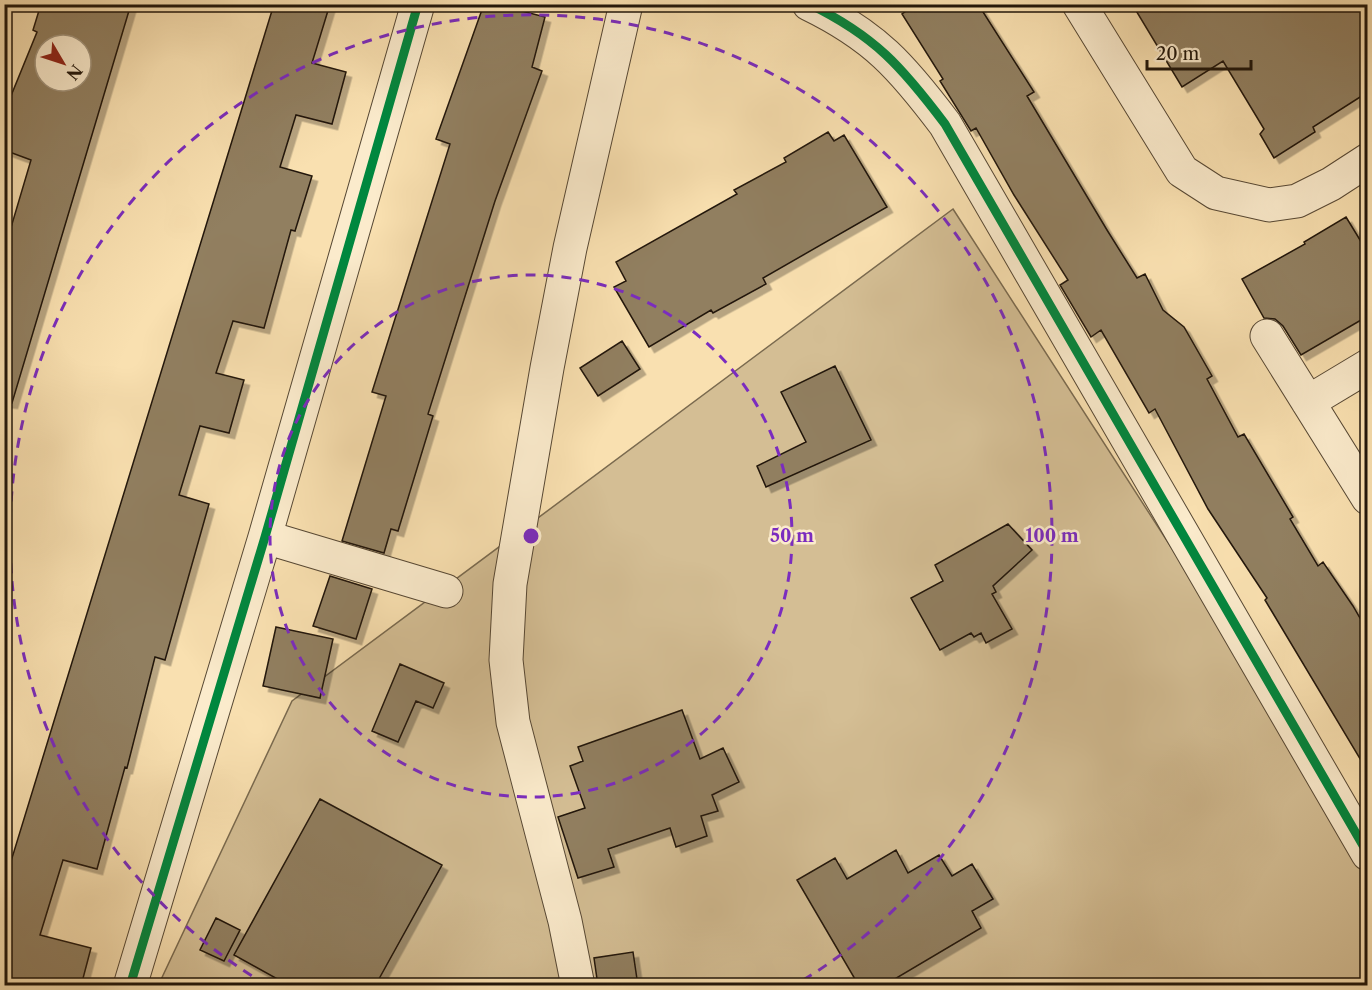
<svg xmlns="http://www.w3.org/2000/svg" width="1372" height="990" viewBox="0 0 1372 990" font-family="'Libre Caslon Text',serif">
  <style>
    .green { fill: #d4be94; stroke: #7a6a4f; stroke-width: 1.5 }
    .building { fill: #917f60; stroke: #21160a; stroke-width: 1.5; fill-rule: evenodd; filter: url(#shadow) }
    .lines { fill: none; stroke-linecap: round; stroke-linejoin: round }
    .minor-casing { stroke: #574834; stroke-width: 35 }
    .minor { stroke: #fbebcc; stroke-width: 33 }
    .cycleway-casing { stroke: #fbebcc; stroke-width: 13 }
    .cycleway { stroke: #00873e; stroke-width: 9 }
    .ring { fill: none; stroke: #7b2cbf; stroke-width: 3; stroke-dasharray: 10 8 }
    .centre { fill: #7b2cbf; stroke: #fbebcc; stroke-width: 3 }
    .ring-label { font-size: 18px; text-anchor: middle; font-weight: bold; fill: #7b2cbf; stroke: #fbebcc; stroke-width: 5; stroke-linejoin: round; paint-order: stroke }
  </style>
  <defs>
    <filter id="shadow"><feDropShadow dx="5.5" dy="5.5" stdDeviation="0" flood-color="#0004"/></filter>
  </defs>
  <rect width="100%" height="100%" fill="#f9e0b0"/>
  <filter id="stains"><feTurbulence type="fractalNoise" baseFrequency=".00333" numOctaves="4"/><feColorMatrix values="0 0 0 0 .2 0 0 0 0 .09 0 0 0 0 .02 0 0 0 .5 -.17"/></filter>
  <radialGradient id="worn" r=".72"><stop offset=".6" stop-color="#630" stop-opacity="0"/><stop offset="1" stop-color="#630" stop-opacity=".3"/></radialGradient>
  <path class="green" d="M953,209L1367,851V985L158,986L292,701Z"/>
  <path class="building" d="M41,4H131L12,403L4,402V251L31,160L4,150V113L37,32L33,30ZM45,45H81V81H45Z
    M274,4H330L312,63L346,72L332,124L296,115L280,167L312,176L295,231L291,230L264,328L233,321L216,373L244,380L229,433L200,426L179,495L209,504L165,660L155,657L127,768L125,767L97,869L63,860L40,935L91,948L81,986H4V884Z
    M484,4H515L514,9L545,17L532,67L542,71L495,201L428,414L433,416L398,531L391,529L384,553L342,541L386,396L372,392L450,144L436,139Z
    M916,4H978L1034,92L1027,96L1107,230L1137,278L1145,274L1163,310L1184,327L1212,376L1207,379L1238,437L1244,434L1293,517L1290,519L1318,566L1323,562L1353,606L1368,632V772L1265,600L1267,598L1208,509L1155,409L1149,413L1101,330L1091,337L1060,285L1068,280L1014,195L976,128L971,131L940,81L943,79L902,14Z
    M1132,4H1368V92L1313,127L1315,132L1274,158L1260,134L1264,129L1223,61L1182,87Z
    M828,132L834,141L844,135L887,207L763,278L766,284L713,313L711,310L649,347L614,287L626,281L616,262L737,194L734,190L786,162L784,158Z
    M1346,217L1368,253V316L1301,355L1283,326L1275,319L1264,318L1242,279L1305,244L1304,242Z
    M622,341L640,369L598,396L580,368Z
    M835,366L871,440L766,487L757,466L806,442L781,392Z
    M1008,524L1032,550L993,586L996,592L992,594L1012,629L986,643L981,633L974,637L971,633L940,650L911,598L943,581L935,565Z
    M330,576L372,589L356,639L313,626Z
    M276,627L333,639L320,698L263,686Z
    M400,664L444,683L433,708L416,701L398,742L372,731Z
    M682,710L700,759L723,748L739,782L712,795L718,811L701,816L707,836L676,847L670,828L608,849L614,867L578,878L558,817L585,808L570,766L583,761L578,747Z
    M320,799L442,865L375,986H290L234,955Z
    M896,850L908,873L939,855L952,876L972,864L993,899L972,911L981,928L883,986H859L797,880L835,858L847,879Z
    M216,918L240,930L224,961L200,950Z
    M633,952L638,986H598L594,958Z"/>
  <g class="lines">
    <g class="minor-casing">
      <path id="minor" d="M809,4C875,36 902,67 945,124L1368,854
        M1079,4L1182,171L1216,193L1269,205L1297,201L1331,184L1368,160
        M1267,336L1368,498
        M1308,402L1368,366
        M265,537L446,591
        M130,986L265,537L418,4
        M578,986L565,921L513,722L506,660L510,584L547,368L570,248L626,4"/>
    </g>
    <use href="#minor" class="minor"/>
    <g class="cycleway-casing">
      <path id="cycleway" d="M809,4C875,36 902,67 945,124L1368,854
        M130,986L265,537L418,4"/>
    </g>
    <use href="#cycleway" class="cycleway"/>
  </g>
  <g class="ring">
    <circle cx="531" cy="536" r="261"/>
    <path d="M267 985A521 521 0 1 1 795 985"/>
  </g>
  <circle cx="531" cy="536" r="9" class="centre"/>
  <g class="ring-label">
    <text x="792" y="542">50 m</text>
    <text x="1052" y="542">100 m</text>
  </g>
  <rect width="1372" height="990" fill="none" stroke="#f9e0b0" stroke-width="24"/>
  <rect x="6" y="6" width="1360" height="978" fill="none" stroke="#21160a" stroke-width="3"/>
  <rect x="12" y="12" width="1348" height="966" fill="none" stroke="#21160a" stroke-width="1.5"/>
  <g transform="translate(63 63) rotate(129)"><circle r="28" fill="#fbebcc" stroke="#a4967e" stroke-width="1.5"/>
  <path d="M0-4.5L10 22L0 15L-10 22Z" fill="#8f2418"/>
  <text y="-9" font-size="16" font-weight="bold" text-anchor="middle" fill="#21160a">N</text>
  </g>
  <path d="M1147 60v9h104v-9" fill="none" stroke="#21160a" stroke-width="3"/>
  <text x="1156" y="60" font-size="18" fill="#21160a" stroke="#fbebcc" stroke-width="4.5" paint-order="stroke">20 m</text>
  <rect width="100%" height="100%" filter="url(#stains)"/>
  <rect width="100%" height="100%" fill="url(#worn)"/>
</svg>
